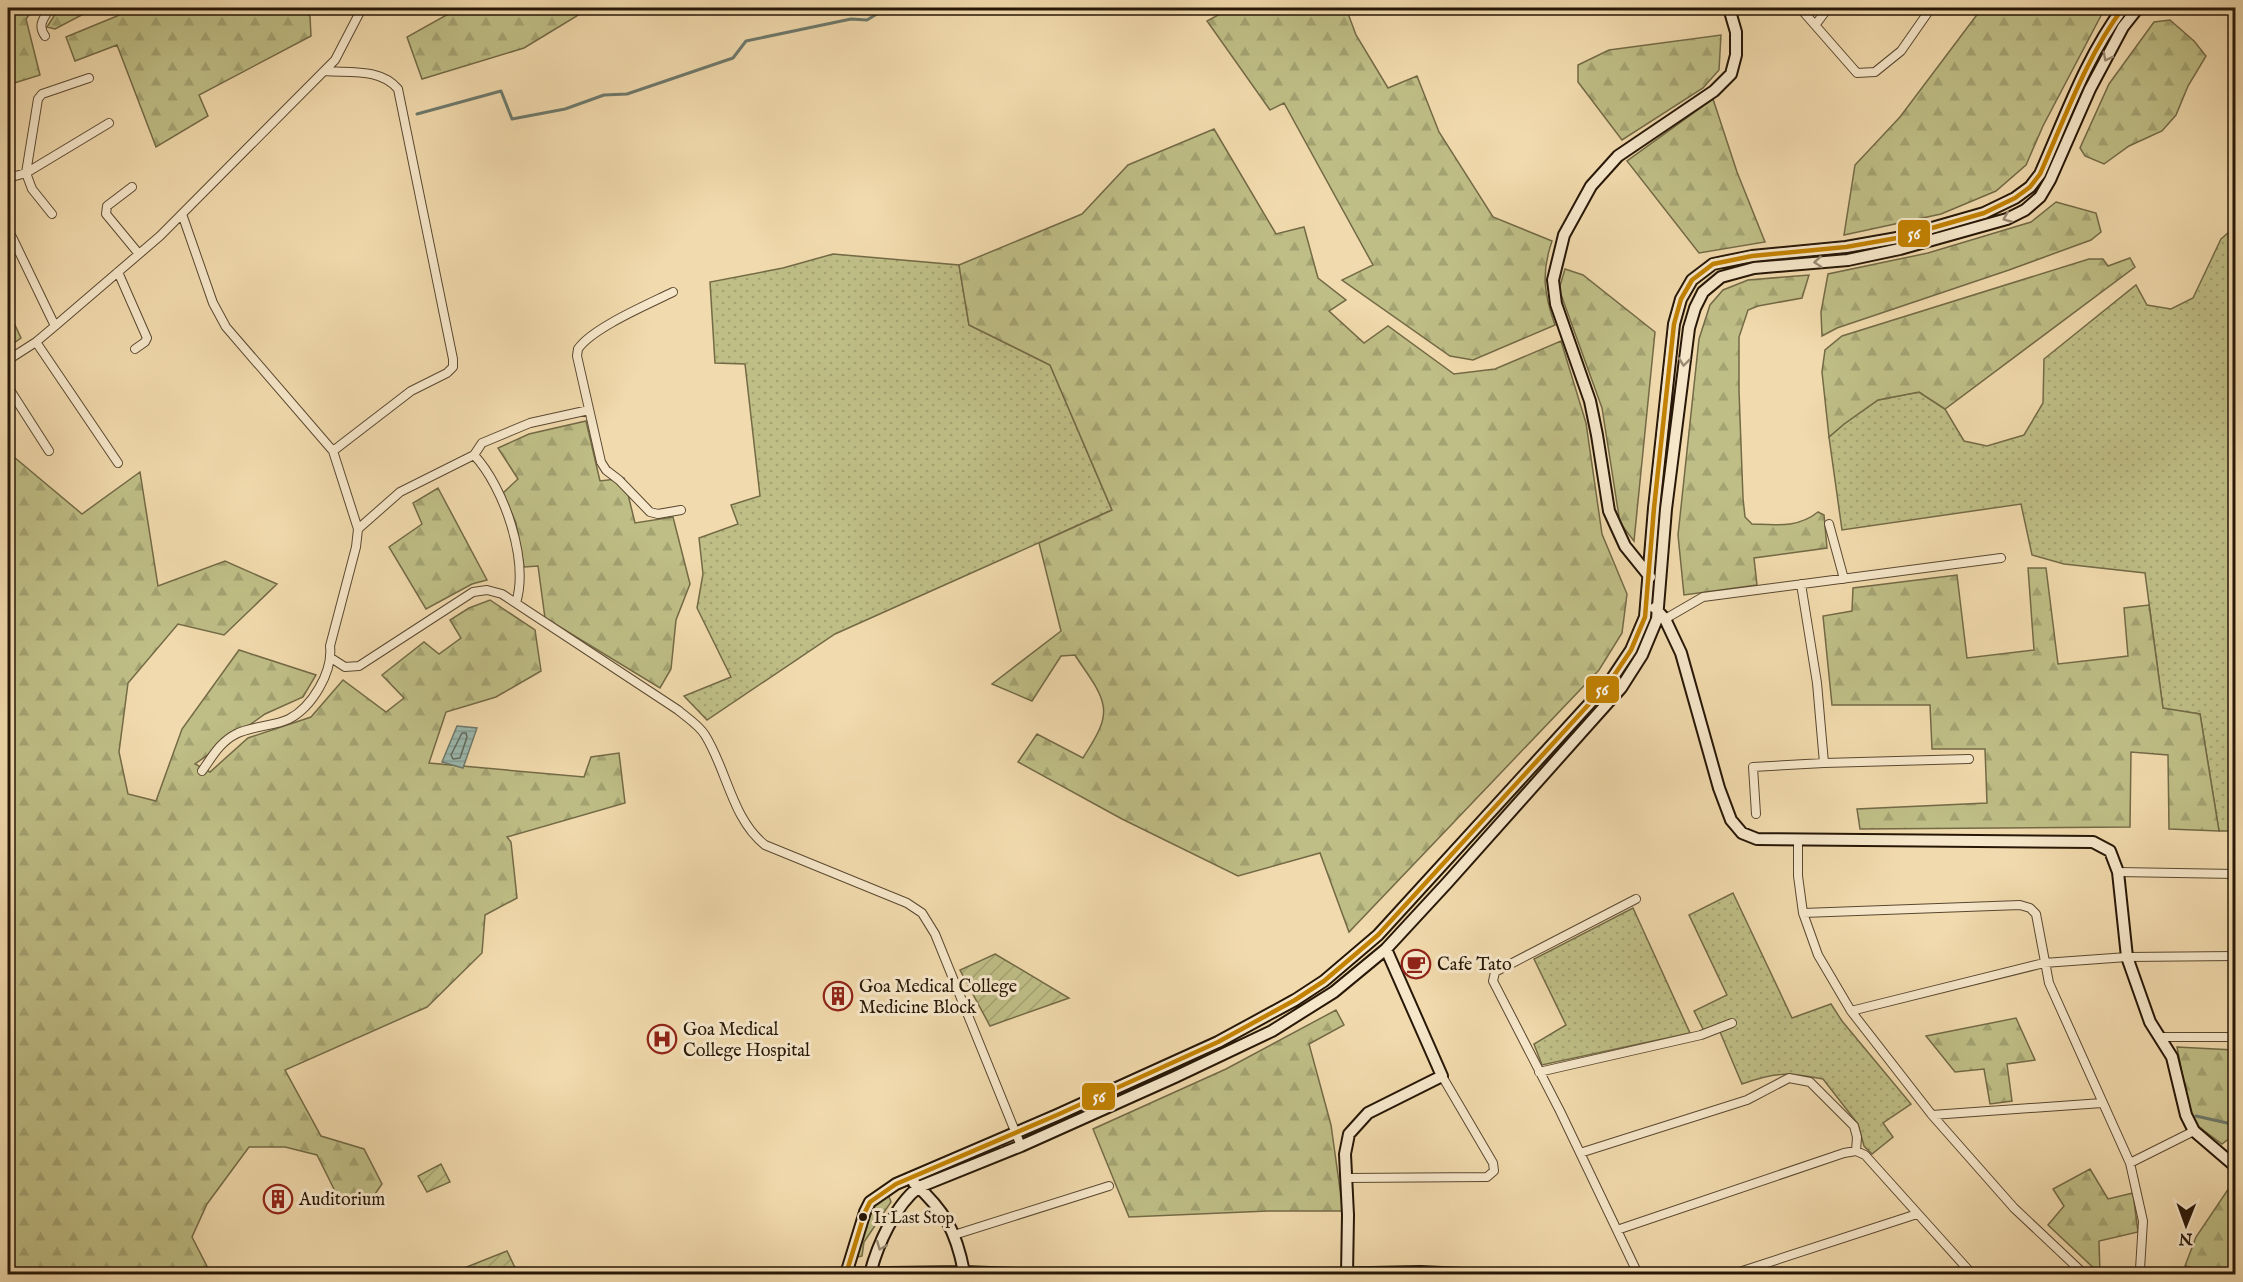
<svg xmlns="http://www.w3.org/2000/svg" width="2243" height="1282" viewBox="0 0 2243 1282" font-family="'IM FELL English',serif">
  <style>
    .grass { fill: url(#grass-dots); stroke: #736a46; stroke-width: 1.5 }
    .forest { fill: url(#forest-firs); stroke: #736a46; stroke-width: 1.5 }
    .garden { fill: url(#garden-furrows); stroke: #736a46; stroke-width: 1.5 }
    .water { fill: url(#water-rules); stroke: #6d796c; stroke-width: 1.5 }
    .lines { fill: none; stroke-linecap: round; stroke-linejoin: round }
    .shore { stroke: #61685c; stroke-width: 1.5 }
    .stream { stroke: #6d796c; stroke-width: 3 }
    .street-casing { stroke: #5a4830; stroke-width: 10 }
    .secondary-casing { stroke: #271707; stroke-width: 14 }
    .street { stroke: #f6e7ca; stroke-width: 8 }
    .secondary { stroke: #f6e7ca; stroke-width: 10 }
    .bus-1-casing { stroke: #f6e7ca; stroke-width: 9 }
    .bus-1 { stroke: #c38202; stroke-width: 4.5 }
    .oneway { stroke: #998972 }
    .bus-dot { fill: #271707; stroke: #f6e7ca; stroke-width: 2 }
    .labels { text-anchor: middle; stroke-width: 6; stroke-linejoin: round; paint-order: stroke }
    .bus-label { font-size: 16px; fill: #271707; stroke: #f6e7ca; text-anchor: start }
    .poi-label { font-size: 18px; fill: #271707; stroke: #f6e7ca; text-anchor: start }
    .line-badge { stroke: #f6e7ca; stroke-width: 2 }
    .badge-label { font-size: 16px; text-anchor: middle; font-weight: bold; fill: #fff }
  </style>
  <defs>
    <pattern id="grass-dots" width="8" height="8" patternUnits="userSpaceOnUse" patternTransform="scale(1.5)"><rect width="8" height="8" fill="#bfbe86"/><path d="M2 2h.1M6 6h.1" fill="none" stroke="#a4a372" stroke-width="1.8" stroke-linecap="round"/></pattern>
    <pattern id="forest-firs" width="22" height="20" patternUnits="userSpaceOnUse" patternTransform="scale(1.5)"><rect width="22" height="20" fill="#bfbe86"/><path d="M5 1l3.5 6h-7zM16 11l3.5 6h-7z" fill="#a4a372"/></pattern>
    <pattern id="garden-furrows" width="10" height="10" patternUnits="userSpaceOnUse" patternTransform="scale(1.5)"><rect width="10" height="10" fill="#bfbe86"/><path d="M-1 1l2-2M0 10L10 0M9 11l2-2" fill="none" stroke="#a4a372"/></pattern>
    <pattern id="water-rules" width="6" height="5" patternUnits="userSpaceOnUse" patternTransform="scale(1.5)"><rect width="6" height="5" fill="#9bbab0"/><path d="M0 2.5h6" fill="none" stroke="#869f96"/></pattern>
  </defs>
  <rect width="100%" height="100%" fill="#f1daad"/>
  <filter id="stains"><feTurbulence type="fractalNoise" baseFrequency=".00333" numOctaves="4"/><feColorMatrix values="0 0 0 0 .2 0 0 0 0 .09 0 0 0 0 .02 0 0 0 .5 -.17"/></filter>
  <radialGradient id="worn" r=".72"><stop offset=".6" stop-color="#630" stop-opacity="0"/><stop offset="1" stop-color="#630" stop-opacity=".3"/></radialGradient>
  <path class="grass" d="M2235,227V831H2219L2200,714L2163,709L2145,573L2064,564L2032,555L2021,504L1842,530L1829,437L1844,424L1878,400L1919,392L1945,409L1964,441L1987,446L2024,435L2043,403L2044,359L2136,285L2147,305L2171,309L2193,298L2221,239Z
    M833,254L959,265L969,325L1050,365L1112,510L835,634L707,720L684,696L731,677L697,608L703,574L699,538L738,524L731,505L760,496L745,364L715,363L710,282L783,268Z
    M1733,893L1792,1018L1831,1004L1842,1021L1911,1104L1883,1123L1893,1137L1872,1154L1864,1146L1858,1124L1823,1079C1788,1072 1776,1072 1742,1084L1720,1032L1706,1035L1694,1011L1727,995L1689,915Z
    M1633,908L1690,1033L1542,1065L1534,1044L1566,1025L1534,959Z
    M888,1194L891,1202L864,1242L862,1256L858,1257L865,1201Z"/>
  <path class="forest" d="M8,8H34L26,19L40,75L8,85Z
    M59,8H95L55,29L47,27Z
    M128,8H295L310,16L311,36L199,95L208,116L156,147L117,45L75,61L66,37L117,16Z
    M459,8H586L585,11L524,48L422,79L407,37Z
    M1231,8H1346L1356,35L1388,88L1417,76L1439,132L1493,217L1552,241C1541,273 1544,294 1555,325L1473,360L1450,356L1342,280L1373,265L1284,103L1270,110L1207,21Z
    M1982,8H2105L2043,126L2026,165L1996,191L1941,214L1844,235L1855,165L1900,117Z
    M2170,20L2194,41L2206,56L2188,86L2176,115L2162,131L2129,146L2104,164L2085,156L2080,148L2109,84L2154,22Z
    M1721,35L1719,70L1703,88L1622,140L1578,82V65L1609,50Z
    M1713,99L1737,172L1765,242L1699,253L1627,161Z
    M1214,129L1276,234L1304,227L1318,278L1346,300L1329,311L1364,343L1388,326L1454,374L1495,369L1561,341L1586,423L1602,534L1627,594L1622,633L1599,670L1349,932L1320,853L1238,876L1122,819L1018,762L1037,734L1083,758C1092,743 1107,723 1103,705C1100,688 1084,670 1075,655L1061,656L1032,701L992,684L1061,631L1039,543L1112,510L1050,365L969,325L959,265L1082,214L1128,165Z
    M2056,202L2096,213L2101,232L2091,240L2009,270L1837,328L1822,336L1821,312L1828,274L1928,253L2031,222Z
    M2130,258L2135,267L1945,409L1919,392L1878,400L1844,424L1829,437L1822,372L1825,350L1842,336L2089,259H2103L2108,266Z
    M1565,269L1583,275L1655,332L1634,541L1620,523L1602,408L1559,289Z
    M1809,275L1802,298L1758,306L1748,310L1739,337V391L1743,498L1745,517L1752,524C1777,525 1798,528 1818,512L1824,515L1827,548L1754,558L1757,585L1684,595L1678,535L1699,339L1710,305L1723,290L1748,280Z
    M8,310L21,338L8,347Z
    M586,421L600,481L624,478L635,523L673,517L690,584L676,620L671,669L660,688L545,618L538,566L524,567L516,523L503,493L518,479L498,448L529,434Z
    M8,452L82,514L140,472L158,586L225,561L277,584L224,635L178,624L128,683L119,752L128,794L156,801L182,729L239,650L316,675L303,697L265,714L195,764L210,772L248,738L311,717L343,680L386,712L404,698L382,675L424,642L439,654L461,638L450,620L469,608L490,600L535,630L541,671L496,697L446,712L429,763L584,777L591,757L619,753L625,803L507,837L511,842L517,898L485,915L482,953L427,1007L285,1070L321,1136L364,1149L382,1184L375,1194L345,1202L336,1193L317,1155L285,1147H249L207,1204L192,1237L211,1274H8Z
    M438,488L487,580L472,584L426,609L389,547L422,524L413,503Z
    M2028,568H2046L2058,664L2128,656L2124,608L2149,605L2163,708L2200,714L2219,831L2169,829L2168,755L2131,752L2130,827L1860,829L1857,809L1987,803L1985,749H1932L1930,705H1832L1823,616L1852,611L1853,588L1957,575L1967,658L2034,650Z
    M1336,1010L1344,1025L1309,1044L1331,1125L1343,1211H1268L1129,1217L1093,1129L1226,1069Z
    M2016,1018L2035,1060L2007,1064L2012,1101L1990,1104L1984,1069L1955,1072L1926,1036Z
    M2177,1047L2234,1050L2233,1094H2235V1134L2222,1144L2191,1121Z
    M2090,1169L2108,1199L2133,1193L2138,1232L2099,1241L2100,1274L2048,1225L2064,1206L2053,1189Z
    M2229,1188H2235V1274H2219L2185,1266L2196,1237Z"/>
  <path class="garden" d="M995,954L1069,998L990,1026L960,970Z
    M441,1164L450,1182L427,1192L418,1176Z
    M507,1251L518,1274H449Z"/>
  <path class="water" d="M457,726L477,728L463,768L442,762Z"/>
  <g class="lines">
    <path class="shore" d="M462,733H466L467,737L460,758L453,759L451,755Z"/>
    <path class="stream" d="M417,114L501,91L512,119L565,109L604,95L627,94L733,58L746,41L851,19L867,20L880,12L879,8
      M2196,1116L2236,1125"/>
    <g class="street-casing">
      <path id="street" d="M1800,8L1857,73L1875,72L1901,51L1931,8
        M1816,24L1828,8
        M45,36C37,25 44,18 50,8
        M325,71C350,73 381,68 398,89L453,359V367L447,373L411,391L333,451
        M8,178L26,173L109,123
        M132,187L107,206L106,214L139,254
        M52,214L32,189L26,173L38,99L42,94L89,78
        M182,214L213,303L226,327L333,451L358,529L356,547L330,646C333,672 312,707 289,719C275,726 252,726 236,734C220,742 212,757 202,771
        M8,232L12,237L55,326L160,236L335,60L362,8
        M118,272L147,338L145,342L135,349
        M673,292C649,304 592,328 578,349L577,356L601,462L606,470L619,480L650,512L658,514L681,510
        M36,342L118,463
        M8,360L36,342L55,326
        M8,387L49,451
        M474,455L482,443L530,423L589,410
        M1829,524L1844,579
        M358,529L400,492L474,455C504,487 529,560 516,603
        M1801,584L1817,683L1824,763L1969,759
        M1665,619L1703,597L2001,558
        M331,658L345,667L359,666L473,592L487,590L502,594L678,710C686,717 699,725 705,735C727,770 732,819 765,845L907,903L922,913L935,934L1021,1146
        M1756,814L1753,767L1824,763
        M1798,839V876L1803,913L1818,955L1851,1011L1932,1115L2014,1208L2084,1274
        M2118,872L2236,874
        M1636,899L1495,972L1493,981L1560,1111L1638,1274
        M1803,913L2020,905L2030,908L2036,914L2049,983L2130,1163L2143,1221L2140,1269L2137,1274
        M1851,1011L2044,963L2127,957L2236,956
        M2161,1037H2236
        M1539,1072L1701,1035L1732,1023
        M1932,1115L2102,1103
        M1580,1153L1747,1100L1789,1078L1810,1082L1854,1126L1857,1137L1856,1151
        M2130,1163L2194,1131
        M1346,1178L1487,1177L1494,1171L1493,1163L1442,1076
        M1617,1230L1844,1153L1856,1151L1865,1155L1972,1274
        M954,1235L1109,1186
        M1733,1274L1917,1214"/>
    </g>
    <g class="secondary-casing">
      <path id="secondary" d="M1650,577L1625,546L1609,511L1597,435L1590,401L1556,304L1553,280L1564,235L1591,186L1618,156L1714,91L1731,74L1736,55V32L1729,8
        M1655,608L1665,619L1681,653L1719,788L1731,820L1742,833L1757,839L2093,842L2110,851L2118,872L2127,957L2150,1022L2172,1057L2186,1115L2194,1131L2236,1167
        M914,1183C945,1211 956,1231 964,1272
        M815,1274L964,1272L1017,1274
        M846,1274L865,1212L870,1202L896,1184L1057,1115L1218,1042L1295,1000L1324,981L1378,935L1611,680L1631,650L1645,617L1654,508L1674,324L1681,299L1692,280L1713,264L1752,256L1846,247L1897,238L1984,213L2015,198L2030,187L2040,174C2065,118 2086,57 2123,8
        M870,1274C877,1246 895,1205 919,1187L1021,1146L1175,1077L1272,1031L1334,992L1386,949L1447,883L1621,688L1642,655L1657,619L1666,509L1689,328L1695,308L1703,292L1721,277L1754,268L1848,260L1900,249L2007,219L2025,210L2040,197L2050,180L2090,89L2123,27L2138,8
        M1322,1274L1420,1272L1465,1274
        M1347,1274L1348,1215L1345,1154L1349,1134L1368,1113L1442,1076L1386,949"/>
    </g>
    <use href="#street" class="street"/>
    <use href="#secondary" class="secondary"/>
    <g class="bus-1-casing">
      <path id="bus-1" d="M846,1274L865,1212L870,1202L896,1184L1057,1115L1218,1042L1295,1000L1324,981L1378,935L1611,680L1631,650L1645,617L1654,508L1674,324L1681,299L1692,280L1713,264L1752,256L1846,247L1897,238L1984,213L2015,198L2030,187L2040,174C2065,118 2086,57 2123,8"/>
    </g>
    <use href="#bus-1" class="bus-1"/>
  </g>
  <defs><path id="oneway-chevron" d="M-2-3.5L2.5 0L-2 3.5" fill="none" stroke-width="1.6" stroke-linecap="round" stroke-linejoin="round" transform="scale(1.5)"/></defs>
  <g class="oneway">
    <use href="#oneway-chevron" transform="translate(2107 57) rotate(118)"/>
    <use href="#oneway-chevron" transform="translate(2007 218) rotate(158)"/>
    <use href="#oneway-chevron" transform="translate(1818 262) rotate(175)"/>
    <use href="#oneway-chevron" transform="translate(1684 362) rotate(97)"/>
    <use href="#oneway-chevron" transform="translate(881 1246) rotate(112)"/>
  </g>
  <defs>
    <g id="cafe-ring" transform="scale(1.5)"><circle r="9.5" fill="#f6e7ca" stroke="#8f2418" stroke-width="1.5"/><path d="M-5.5-4.5H6V0H3Q3 3.5 0 3.5H-2.5Q-5.5 3.5-5.5 0ZM3-3.2v2h1.7v-2ZM-6 4.5H4V6H-6Z" fill="#8f2418"/></g>
    <g id="building-ring" transform="scale(1.5)"><circle r="9.5" fill="#f6e7ca" stroke="#8f2418" stroke-width="1.5"/><path d="M-4-6H4V6H1V3H-1V6H-4ZM-2.5-4.3h1.7v1.8h-1.7ZM.8-4.3h1.7v1.8H.8ZM-2.5-1h1.7V.8h-1.7ZM.8-1h1.7V.8H.8Z" fill="#8f2418"/></g>
    <g id="hospital-ring" transform="scale(1.5)"><circle r="9.5" fill="#f6e7ca" stroke="#8f2418" stroke-width="1.5"/><path d="M-5-5h3v3.5h4V-5h3V5h-3V1.5h-4V5h-3Z" fill="#8f2418"/></g>
  </defs>
  <g fill-rule="evenodd">
    <use href="#cafe-ring" x="1416" y="964"/>
    <use href="#building-ring" x="838" y="996"/>
    <use href="#hospital-ring" x="662" y="1039"/>
    <use href="#building-ring" x="278" y="1199"/>
  </g>
  <circle class="bus-dot" cx="863" cy="1217" r="5"/>
  <g class="labels">
    <g class="bus-label">
      <text x="874" y="1223">I1 Last Stop</text>
    </g>
    <g class="poi-label">
      <text x="1437" y="970">Cafe Tato</text>
      <text x="859" y="992">Goa Medical College<tspan x="859" dy="21">Medicine Block</tspan></text>
      <text x="683" y="1035">Goa Medical<tspan x="683" dy="21">College Hospital</tspan></text>
      <text x="299" y="1205">Auditorium</text>
    </g>
  </g>
  <g class="line-badge">
    <rect x="1897" y="219" width="34" height="29" rx="6" fill="#c38202"/>
    <rect x="1585" y="675" width="35" height="29" rx="6" fill="#c38202"/>
    <rect x="1081" y="1082" width="35" height="29" rx="6" fill="#c38202"/>
  </g>
  <g class="badge-label">
    <text x="1914" y="239">56</text>
    <text x="1602" y="695">56</text>
    <text x="1099" y="1102">56</text>
  </g>
  <rect width="2243" height="1282" fill="none" stroke="#f1daad" stroke-width="30"/>
  <rect x="9" y="9" width="2225" height="1264" fill="none" stroke="#271707" stroke-width="3"/>
  <rect x="15" y="15" width="2213" height="1252" fill="none" stroke="#271707" stroke-width="1.5"/>
  <g transform="translate(2186 1225) rotate(181)" stroke="#f6e7ca" stroke-width="4.5" paint-order="stroke">
  <path d="M0-4.5L10 22L0 15L-10 22Z" fill="#271707"/>
  <text y="-9" font-size="16" font-weight="bold" text-anchor="middle" fill="#271707">N</text>
  </g>
  <rect width="100%" height="100%" filter="url(#stains)"/>
  <rect width="100%" height="100%" fill="url(#worn)"/>
</svg>
